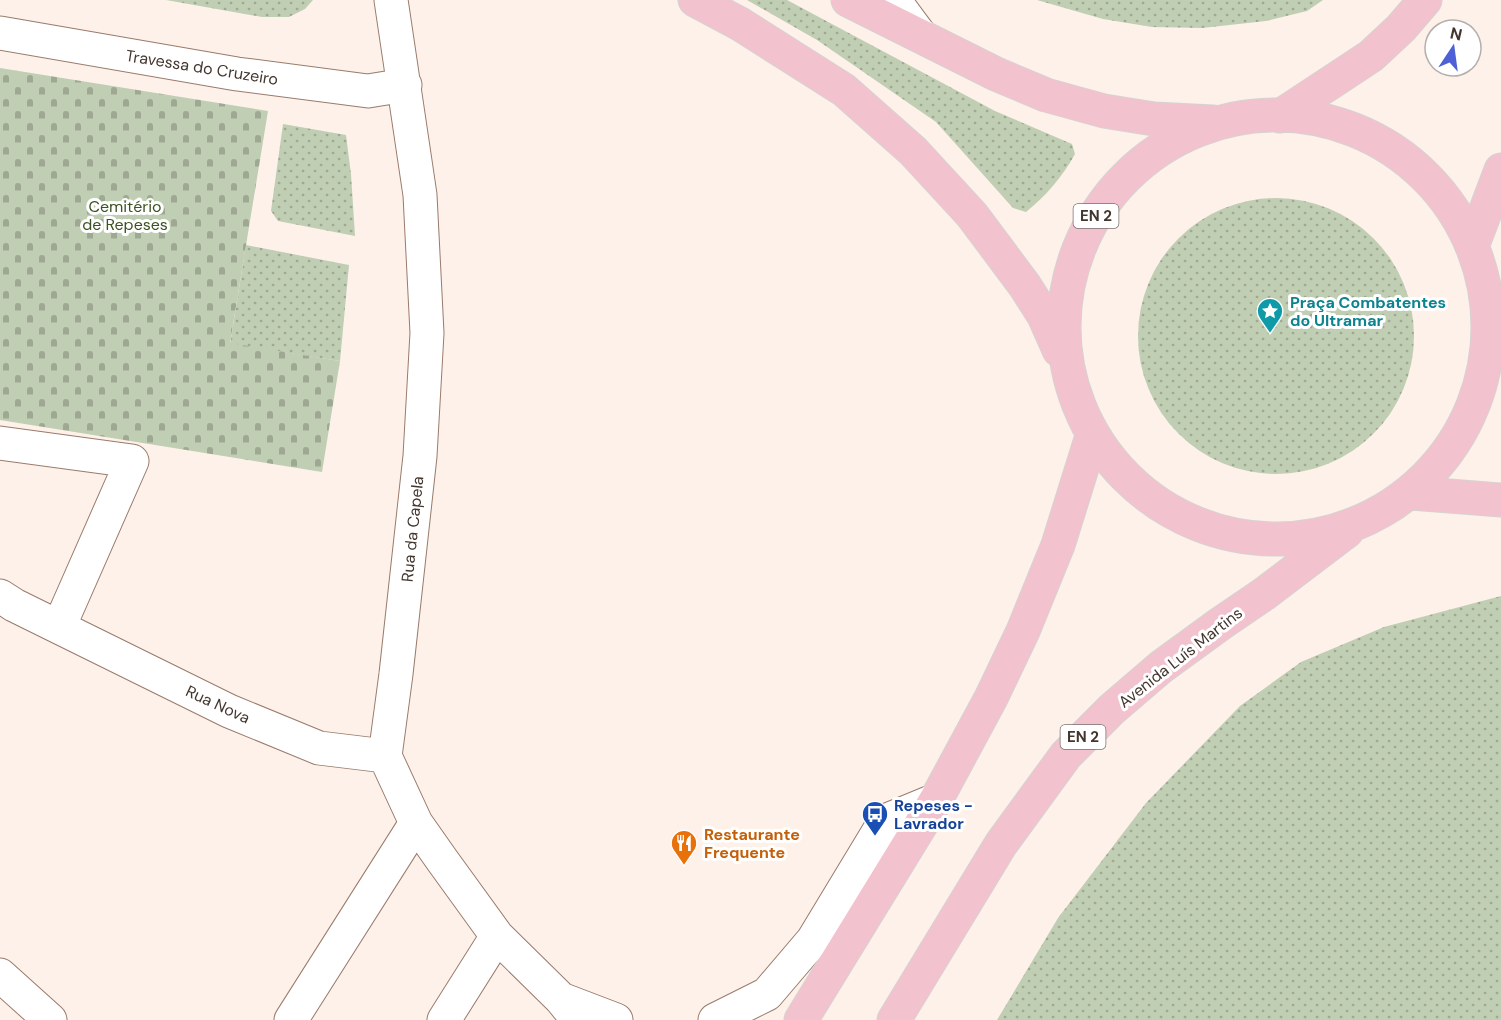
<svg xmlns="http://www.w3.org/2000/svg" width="1501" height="1020" viewBox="0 0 1501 1020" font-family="'DM Sans',sans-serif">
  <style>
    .grass { fill: url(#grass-dots) }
    .cemetery { fill: url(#cemetery-stones) }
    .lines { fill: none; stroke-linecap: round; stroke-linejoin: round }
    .minor-casing { stroke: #997b6b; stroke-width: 35 }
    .primary-casing { stroke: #d6d3d1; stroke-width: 35 }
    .minor { stroke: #fff; stroke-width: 33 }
    .primary { stroke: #f3c2cf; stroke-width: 33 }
    .labels { text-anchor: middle; stroke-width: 6; stroke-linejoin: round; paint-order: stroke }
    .shield { fill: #fff; stroke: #7b726d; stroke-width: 1.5 }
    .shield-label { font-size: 15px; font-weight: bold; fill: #43362f }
    .street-label { font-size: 16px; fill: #43362f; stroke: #fff }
    .park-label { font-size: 16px; fill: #3c5321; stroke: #fff }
    .culture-label { font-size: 16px; font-weight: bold; fill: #0d838f; stroke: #fff; text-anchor: start }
    .transit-label { font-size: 16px; font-weight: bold; fill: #164399; stroke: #fff; text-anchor: start }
    .food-label { font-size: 16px; font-weight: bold; fill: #c56008; stroke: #fff; text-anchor: start }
  </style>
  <defs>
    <pattern id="grass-dots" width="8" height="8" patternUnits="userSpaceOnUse" patternTransform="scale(1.5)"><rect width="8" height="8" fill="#c0ceb3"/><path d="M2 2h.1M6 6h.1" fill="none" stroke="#9ea892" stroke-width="1.8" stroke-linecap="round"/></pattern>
    <pattern id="cemetery-stones" width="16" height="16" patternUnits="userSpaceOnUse" patternTransform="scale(1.5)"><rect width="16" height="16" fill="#c0ceb3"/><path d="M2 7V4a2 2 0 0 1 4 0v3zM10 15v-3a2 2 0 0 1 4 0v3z" fill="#9ea892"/></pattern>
  </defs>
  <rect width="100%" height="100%" fill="#fef1ea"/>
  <path class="grass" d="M166,0H313L305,9L289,17H262Z
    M747,0H787L995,111L1072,144L1075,154C1063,176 1046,196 1026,212L1013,208L936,122L817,40Z
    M1037,0H1323L1307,11L1266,21L1202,28L1152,27L1103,19Z
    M283,124L346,135L351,174L355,236L278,221L271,211Z
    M1138 336a138 138 0 1 1 276 0a138 138 0 1 1-276 0Z
    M246,245L349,265L340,361L230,344Z
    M1501,596V1020H997L1058,918L1146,803L1240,706L1301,662L1384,627Z"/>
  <path class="cemetery" d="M0,68L268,111L230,343L340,361L322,472L0,420Z"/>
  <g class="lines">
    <g class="minor-casing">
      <path id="minor" d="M391,0L420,195L427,333L420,456L396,674L385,756L416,823L442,860L497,936L561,999L578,1020
        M894,0L920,35
        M0,33L237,74L368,91L405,85
        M0,443L132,461L59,627
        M0,596L14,605L229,711L319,748L385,756
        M0,975L50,1020
        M561,999L616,1020
        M291,1020L416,823
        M444,1020L497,936
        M715,1020L767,994L813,940L885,821L936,800"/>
    </g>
    <g class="primary-casing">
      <path id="primary" d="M695,0L740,24L844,90L913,151L972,215L1025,286L1044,316L1059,350
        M848,0L996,74L1046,95L1104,111L1154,119L1213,122
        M1064 327a212 212 0 1 1 424 0a212 212 0 1 1-424 0Z
        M1280,116L1371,56L1401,28L1425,0
        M1473,244L1501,170
        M1411,493L1501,500
        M801,1020L936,800L991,698L1023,631L1058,545L1092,436
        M894,1020L1001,844L1066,755L1112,709L1161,667L1220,624L1264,594L1347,531"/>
    </g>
    <use href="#minor" class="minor"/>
    <use href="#primary" class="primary"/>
  </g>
  <defs>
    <g id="sight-pin" transform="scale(1.35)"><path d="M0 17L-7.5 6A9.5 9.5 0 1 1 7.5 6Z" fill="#0f9aa8" stroke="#fff"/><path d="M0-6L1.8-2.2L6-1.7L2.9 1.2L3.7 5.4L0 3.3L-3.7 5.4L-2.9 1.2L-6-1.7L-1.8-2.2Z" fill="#fff"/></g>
    <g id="bus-pin" transform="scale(1.35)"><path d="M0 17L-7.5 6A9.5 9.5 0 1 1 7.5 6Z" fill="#1a4fb4" stroke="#fff"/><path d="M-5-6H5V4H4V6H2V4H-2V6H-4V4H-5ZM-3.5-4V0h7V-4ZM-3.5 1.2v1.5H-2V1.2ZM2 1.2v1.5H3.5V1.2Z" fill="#fff"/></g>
    <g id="restaurant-pin" transform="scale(1.35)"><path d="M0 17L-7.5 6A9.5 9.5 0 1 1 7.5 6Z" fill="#e8710a" stroke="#fff"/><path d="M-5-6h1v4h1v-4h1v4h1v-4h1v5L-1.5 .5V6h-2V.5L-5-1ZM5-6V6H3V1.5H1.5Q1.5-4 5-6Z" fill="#fff"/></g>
  </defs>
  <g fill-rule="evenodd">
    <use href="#sight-pin" x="1270" y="311"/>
    <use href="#bus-pin" x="875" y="814"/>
    <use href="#restaurant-pin" x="684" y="843"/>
  </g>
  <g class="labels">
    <g class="shield">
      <rect x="1073.5" y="204" width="45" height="24" rx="4.5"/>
      <rect x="1060.5" y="725" width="45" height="24" rx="4.5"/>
    </g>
    <g class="shield-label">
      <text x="1096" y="221">EN 2</text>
      <text x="1083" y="742">EN 2</text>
    </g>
    <g class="street-label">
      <text transform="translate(202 67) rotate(9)" y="6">Travessa do Cruzeiro</text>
      <text transform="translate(412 529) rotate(-84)" y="6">Rua da Capela</text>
      <text transform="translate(1180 657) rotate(-38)" y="6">Avenida Luís Martins</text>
      <text transform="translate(218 704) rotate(25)" y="6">Rua Nova</text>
    </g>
    <g class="park-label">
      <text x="125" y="212">Cemitério<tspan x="125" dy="18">de Repeses</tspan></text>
    </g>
    <g class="culture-label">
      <text x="1290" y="308">Praça Combatentes<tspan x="1290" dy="18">do Ultramar</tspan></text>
    </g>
    <g class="transit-label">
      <text x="894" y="811">Repeses -<tspan x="894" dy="18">Lavrador</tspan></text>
    </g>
    <g class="food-label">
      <text x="704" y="840">Restaurante<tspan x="704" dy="18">Frequente</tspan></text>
    </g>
  </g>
  <g transform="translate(1453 48) rotate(13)"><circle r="28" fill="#ffffff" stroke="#b4afac" stroke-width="1.5"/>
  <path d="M0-4.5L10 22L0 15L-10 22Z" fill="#4d60d5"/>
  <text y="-9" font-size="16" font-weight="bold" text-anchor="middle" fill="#43362f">N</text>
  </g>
</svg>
